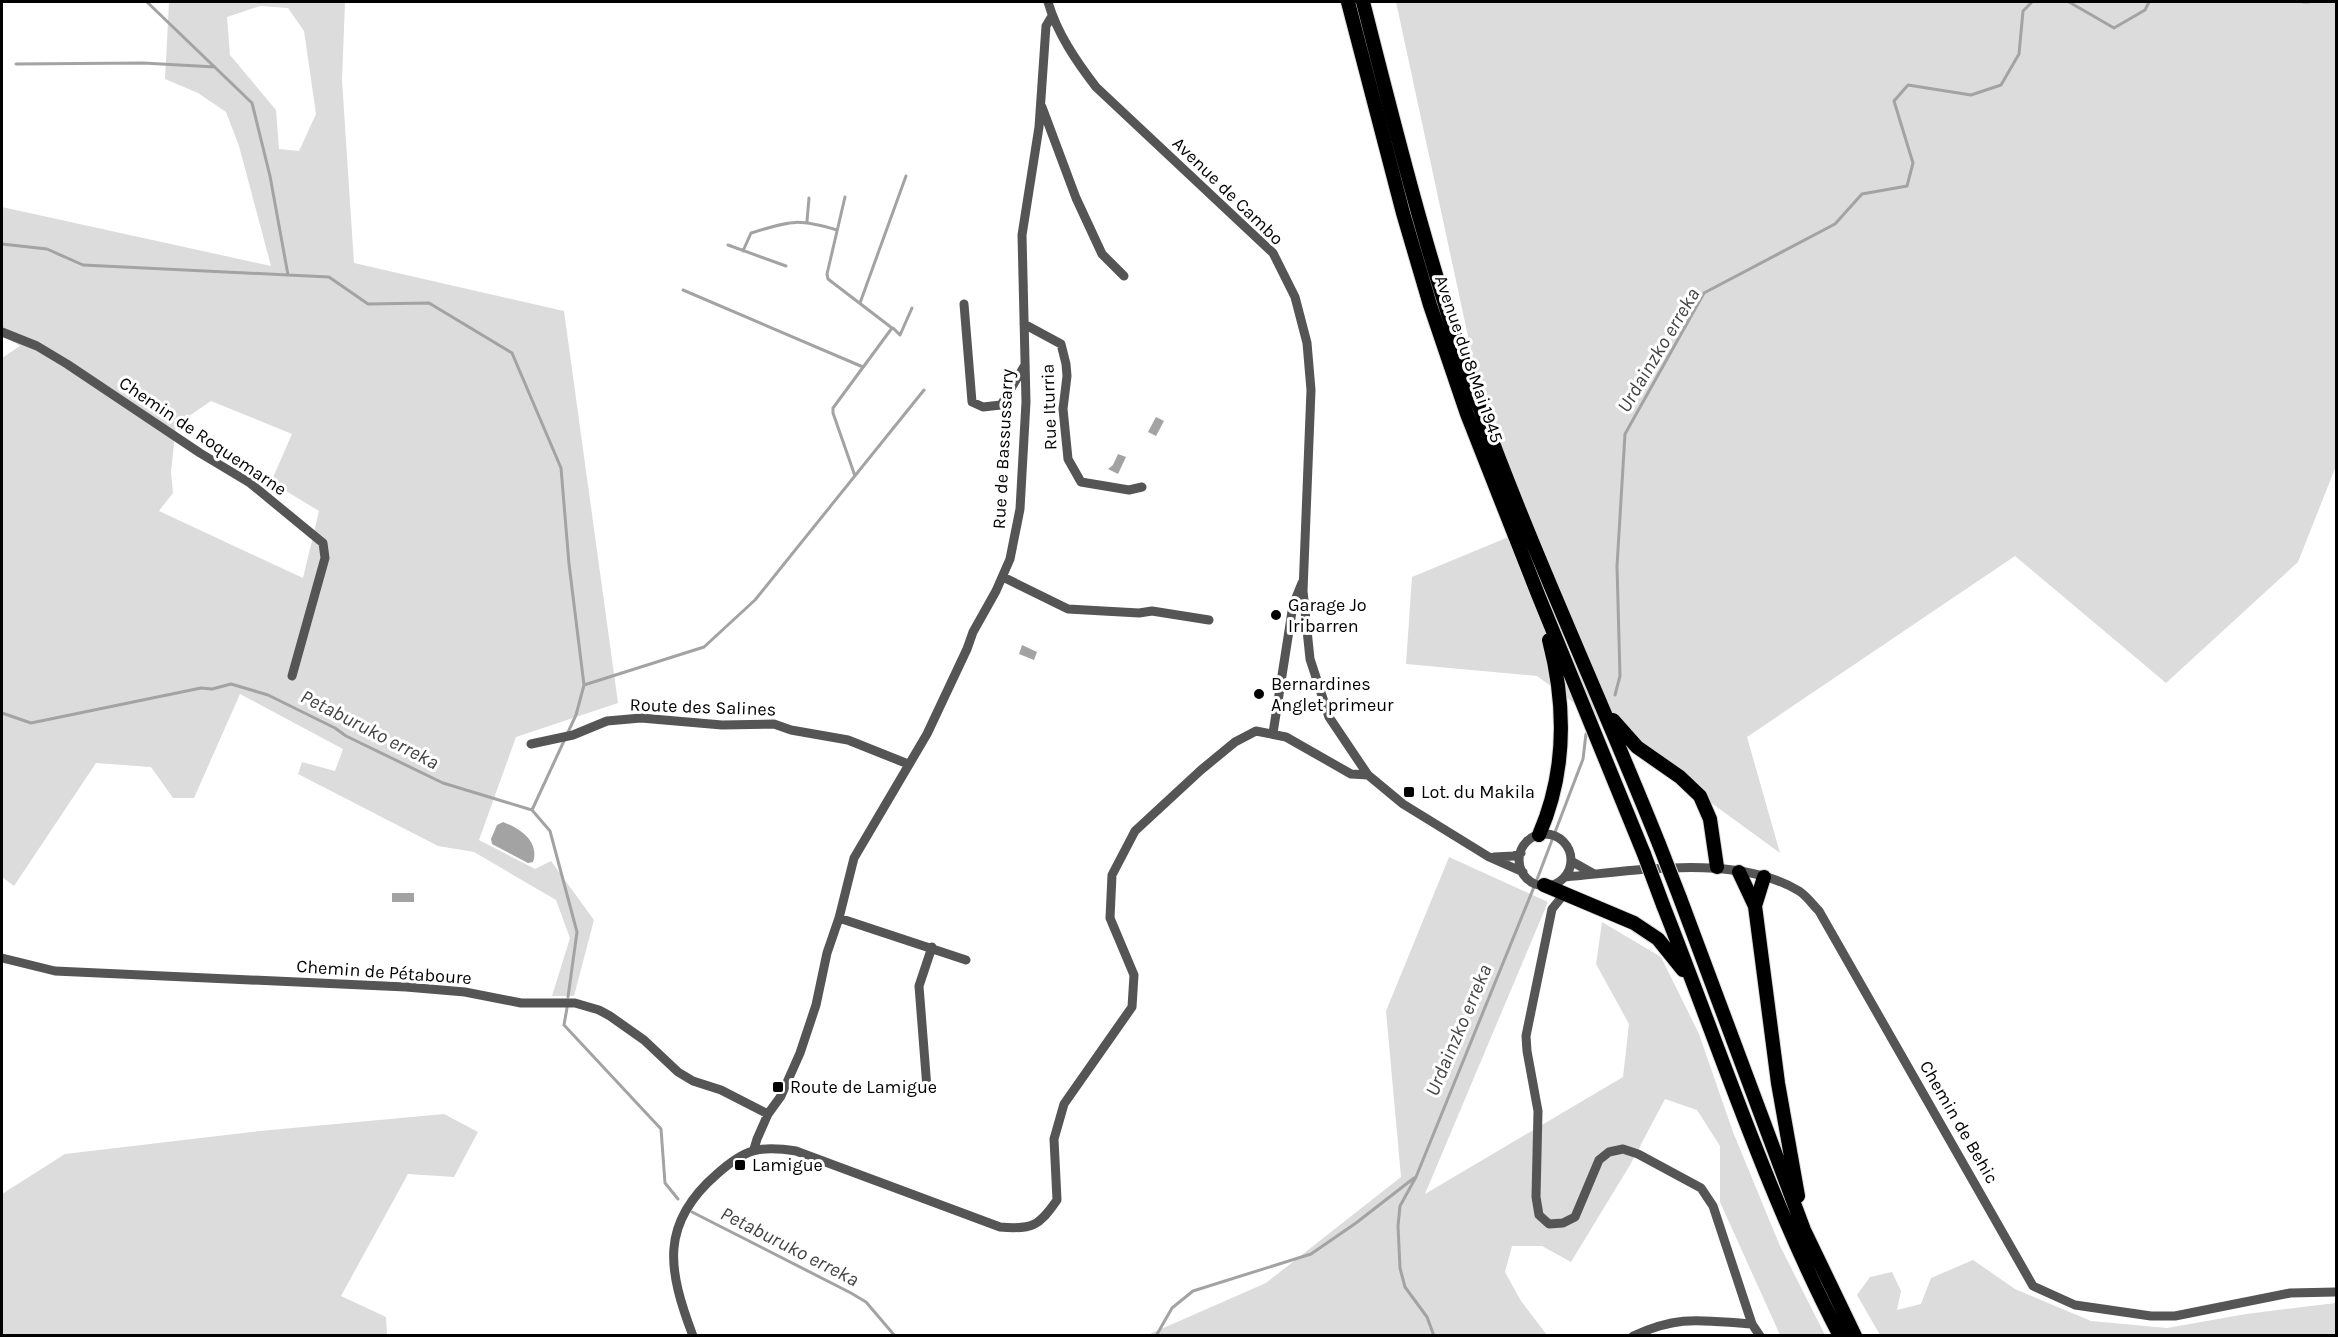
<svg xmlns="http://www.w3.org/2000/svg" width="2338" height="1337" viewBox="0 0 2338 1337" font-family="Karla,sans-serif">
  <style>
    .green { fill: #dcdcdc; fill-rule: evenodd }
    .water { fill: #a3a3a3 }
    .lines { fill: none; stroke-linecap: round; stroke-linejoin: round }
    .stream { stroke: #a3a3a3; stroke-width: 3 }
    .highway-casing { stroke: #dbdbdb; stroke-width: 16 }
    .minor { stroke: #555; stroke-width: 9 }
    .highway { stroke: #000; stroke-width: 14 }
    .highway-bridge-casing { stroke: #dbdbdb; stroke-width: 16; stroke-linecap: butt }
    .highway-bridge { stroke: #000; stroke-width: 14 }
    .poi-dot { fill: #000; stroke: #fff; stroke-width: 2 }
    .labels { text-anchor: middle; stroke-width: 6; stroke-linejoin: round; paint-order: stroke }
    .street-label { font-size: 18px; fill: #000; stroke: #fff }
    .poi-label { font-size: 18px; fill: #000; stroke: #fff; text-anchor: start }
    .water-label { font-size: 20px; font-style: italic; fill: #444; stroke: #fff }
  </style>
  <rect width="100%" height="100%" fill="#fff"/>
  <path class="green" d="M169,2H345L342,80L354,263L564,311L618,703L516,737L479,840L535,869L551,861L594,920L574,996H552L570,938L556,900L474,852L438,846L298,774L302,762L335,771L343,749L240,694L194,798H173L151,767L96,763L14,886L2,877V358L20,346L2,334V207L271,266L239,146L226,112L198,93L165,79ZM260,6L288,8L304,31L316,114L299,151L279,149L276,110L230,55L227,17ZM211,401L292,434L271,482L319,511L303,578L159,511L173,493L171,472L176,425Z
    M1396,2H2336V466L2298,562L2166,683L2015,556L1747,737L1780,853L1537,676L1406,664L1412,577L1511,536Z
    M1449,857L1548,902L1425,1194L1623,1077L1629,1024L1596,964L1602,922L1661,957L1699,1034L1733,1132L1780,1246L1825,1335H1780L1720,1202V1146L1697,1110L1665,1099L1630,1165L1571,1262L1542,1246H1512L1505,1272L1521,1301L1547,1335L1145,1336L1266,1283L1401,1177L1386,1011Z
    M444,1114L478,1132L454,1177L408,1174L341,1296L386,1317L387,1335L240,1334L239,1336L2,1335V1194L65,1154L260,1131Z
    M1973,1260L2015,1289L2091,1321L2167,1328L2246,1314L2336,1303V1335H1880L1857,1295L1870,1277L1892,1272L1901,1291L1897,1310L1921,1304L1931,1278Z"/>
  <path class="water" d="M1156,417L1164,421L1156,436L1148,432Z
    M1118,454L1126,457L1118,474L1108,469L1113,465Z
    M1022,645L1037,652L1034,660L1019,654Z
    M503,822C519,828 540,841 533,862L528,863L492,844L491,839L497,825Z
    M392,893H414V902H392Z"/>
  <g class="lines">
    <path class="stream" d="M147,2L252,103L270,176L288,275L329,277L368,304L429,303L512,353L561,468L569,564L584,685L576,715L532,810
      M2069,2L2114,28L2145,10L2149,2
      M2303,2H2308
      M16,64L143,63L215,67
      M845,197L827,274L828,279L892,328L833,408V413L855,476
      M807,221L809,198
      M2,244L47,249L83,265L288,275
      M728,245L786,266
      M743,251L751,233C791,221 796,218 837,230
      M683,290L863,367
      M860,303L906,176
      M893,328L900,335L912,308
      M584,685L704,647L755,600L924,390
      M1615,695L1620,676L1617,566L1625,434L1704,293L1835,224L1862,194L1907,186L1913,163L1894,101L1908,85L1971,95L2001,85L2019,54L2023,11L2032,2
      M2,713L31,723L201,688L212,689L231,684L268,695L335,728L346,736L443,783L532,810L550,831L577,932L568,997
      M567,1008L564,1025L661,1129L665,1183L678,1199
      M692,1212L851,1293L866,1302L895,1336
      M1156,1336L1172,1308L1193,1291L1311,1254L1356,1223L1414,1178
      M1434,1336L1427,1317L1405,1287L1400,1268L1398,1226L1400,1206L1416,1177L1536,882L1583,759L1586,734"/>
    <g class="highway-casing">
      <path id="highway" d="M1348,2L1403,213L1430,305L1467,414L1539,597L1644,854
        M1363,2C1398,139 1432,278 1481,411C1535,558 1601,699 1659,844
        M1613,720L1637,747L1680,777L1700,796L1710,819L1717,867
        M1539,835C1566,773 1566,705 1549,640
        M1739,872L1755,906
        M1764,877L1755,906L1778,1083L1798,1196
        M1544,885L1634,923L1658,939L1683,970
        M1680,898L1804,1230L1855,1336
        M1663,905C1720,1049 1768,1198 1840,1336"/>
    </g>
    <path class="minor" d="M1048,2C1057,33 1076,61 1096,87L1273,253L1295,297L1307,343L1311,390L1303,591L1310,659L1329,717L1368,775L1403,804L1489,857L1523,872
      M1042,107L1076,198L1102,254L1124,276
      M964,304L972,402L983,407L1001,405L1025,365
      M1024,324L1061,344L1066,364L1067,376L1063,409L1068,459L1081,482L1129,490L1142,487
      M2,332L37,346L67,364L200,453L250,483L323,543L325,558L292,676
      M1003,577L1068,609L1139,613L1152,611L1209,620
      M1273,733L1293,605L1302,583
      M531,744L573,735L607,721L641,718L722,725L774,724L791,730L848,740L908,764
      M1519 860a26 26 0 1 1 52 0a26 26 0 1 1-52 0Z
      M1494,857L1514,856L1521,853
      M1571,861L1594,874
      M1565,877C1635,871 1737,853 1799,891C1807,896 1812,904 1819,911L2033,1286L2075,1305L2151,1316H2175L2290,1293L2336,1292
      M1565,893L1552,909L1526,1036L1527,1051L1538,1111L1536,1197L1539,1215L1549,1224L1563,1223L1575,1217L1599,1160L1609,1152L1623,1149L1638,1154L1701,1188L1713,1206L1752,1324L1760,1336
      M839,918L966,960
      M2,958L55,971L406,987L465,992L521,1003H575L599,1010L610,1016L644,1040L678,1072L693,1081L721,1090L768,1114
      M927,1088L919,986L932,947
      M754,1149L757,1139L768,1114L781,1096L800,1053L816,1005L827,953L839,918L854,858L927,734L967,649L973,632L996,591L1010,559L1020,509L1026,402L1022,235L1039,127L1046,26L1052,16
      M693,1336C668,1270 659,1224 717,1174C745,1149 759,1145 796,1151L1000,1227C1032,1230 1039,1226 1057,1200L1054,1139L1064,1104L1132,1007L1134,975L1110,918L1112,875L1135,831L1201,770L1235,742L1256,731L1286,737L1351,774L1368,775
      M1633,1336C1681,1314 1703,1321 1752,1324"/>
    <use href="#highway" class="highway"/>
    <g class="highway-bridge-casing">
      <path id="highway-bridge" d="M1659,844L1680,898
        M1644,854L1663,905"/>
    </g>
    <use href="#highway-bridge" class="highway-bridge"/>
  </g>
  <g class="poi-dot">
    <circle cx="1276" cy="615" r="6"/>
    <circle cx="1259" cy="694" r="6"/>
    <rect x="1403" y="786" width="12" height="12" rx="3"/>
    <rect x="772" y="1081" width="12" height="12" rx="3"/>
    <rect x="734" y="1159" width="12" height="12" rx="3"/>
  </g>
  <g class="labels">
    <g class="street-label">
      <text transform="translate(1228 191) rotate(44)" y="6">Avenue de Cambo</text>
      <text transform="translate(1469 359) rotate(71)" y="6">Avenue du 8 Mai 1945</text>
      <text transform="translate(1049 407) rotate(-92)" y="6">Rue Iturria</text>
      <text transform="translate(203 436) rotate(34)" y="6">Chemin de Roquemarne</text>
      <text transform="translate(1003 449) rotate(-87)" y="6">Rue de Bassussarry</text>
      <text transform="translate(703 707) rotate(2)" y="6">Route des Salines</text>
      <text transform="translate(384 972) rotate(4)" y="6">Chemin de Pétaboure</text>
      <text transform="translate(1959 1122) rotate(60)" y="6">Chemin de Behic</text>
    </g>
    <g class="poi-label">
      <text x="1288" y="611">Garage Jo<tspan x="1288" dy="21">Iribarren</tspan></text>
      <text x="1271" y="690">Bernardines<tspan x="1271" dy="21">Anglet primeur</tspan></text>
      <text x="1421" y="798">Lot. du Makila</text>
      <text x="790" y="1093">Route de Lamigue</text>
      <text x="752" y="1171">Lamigue</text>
    </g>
    <g class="water-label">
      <text transform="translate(1658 350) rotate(-59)" y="7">Urdainzko erreka</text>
      <text transform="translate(370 729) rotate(27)" y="7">Petaburuko erreka</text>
      <text transform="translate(1458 1030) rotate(-67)" y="7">Urdainzko erreka</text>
      <text transform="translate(790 1246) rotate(27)" y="7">Petaburuko erreka</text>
    </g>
  </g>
  <rect width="2338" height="1337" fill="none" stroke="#000000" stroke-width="6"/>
</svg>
